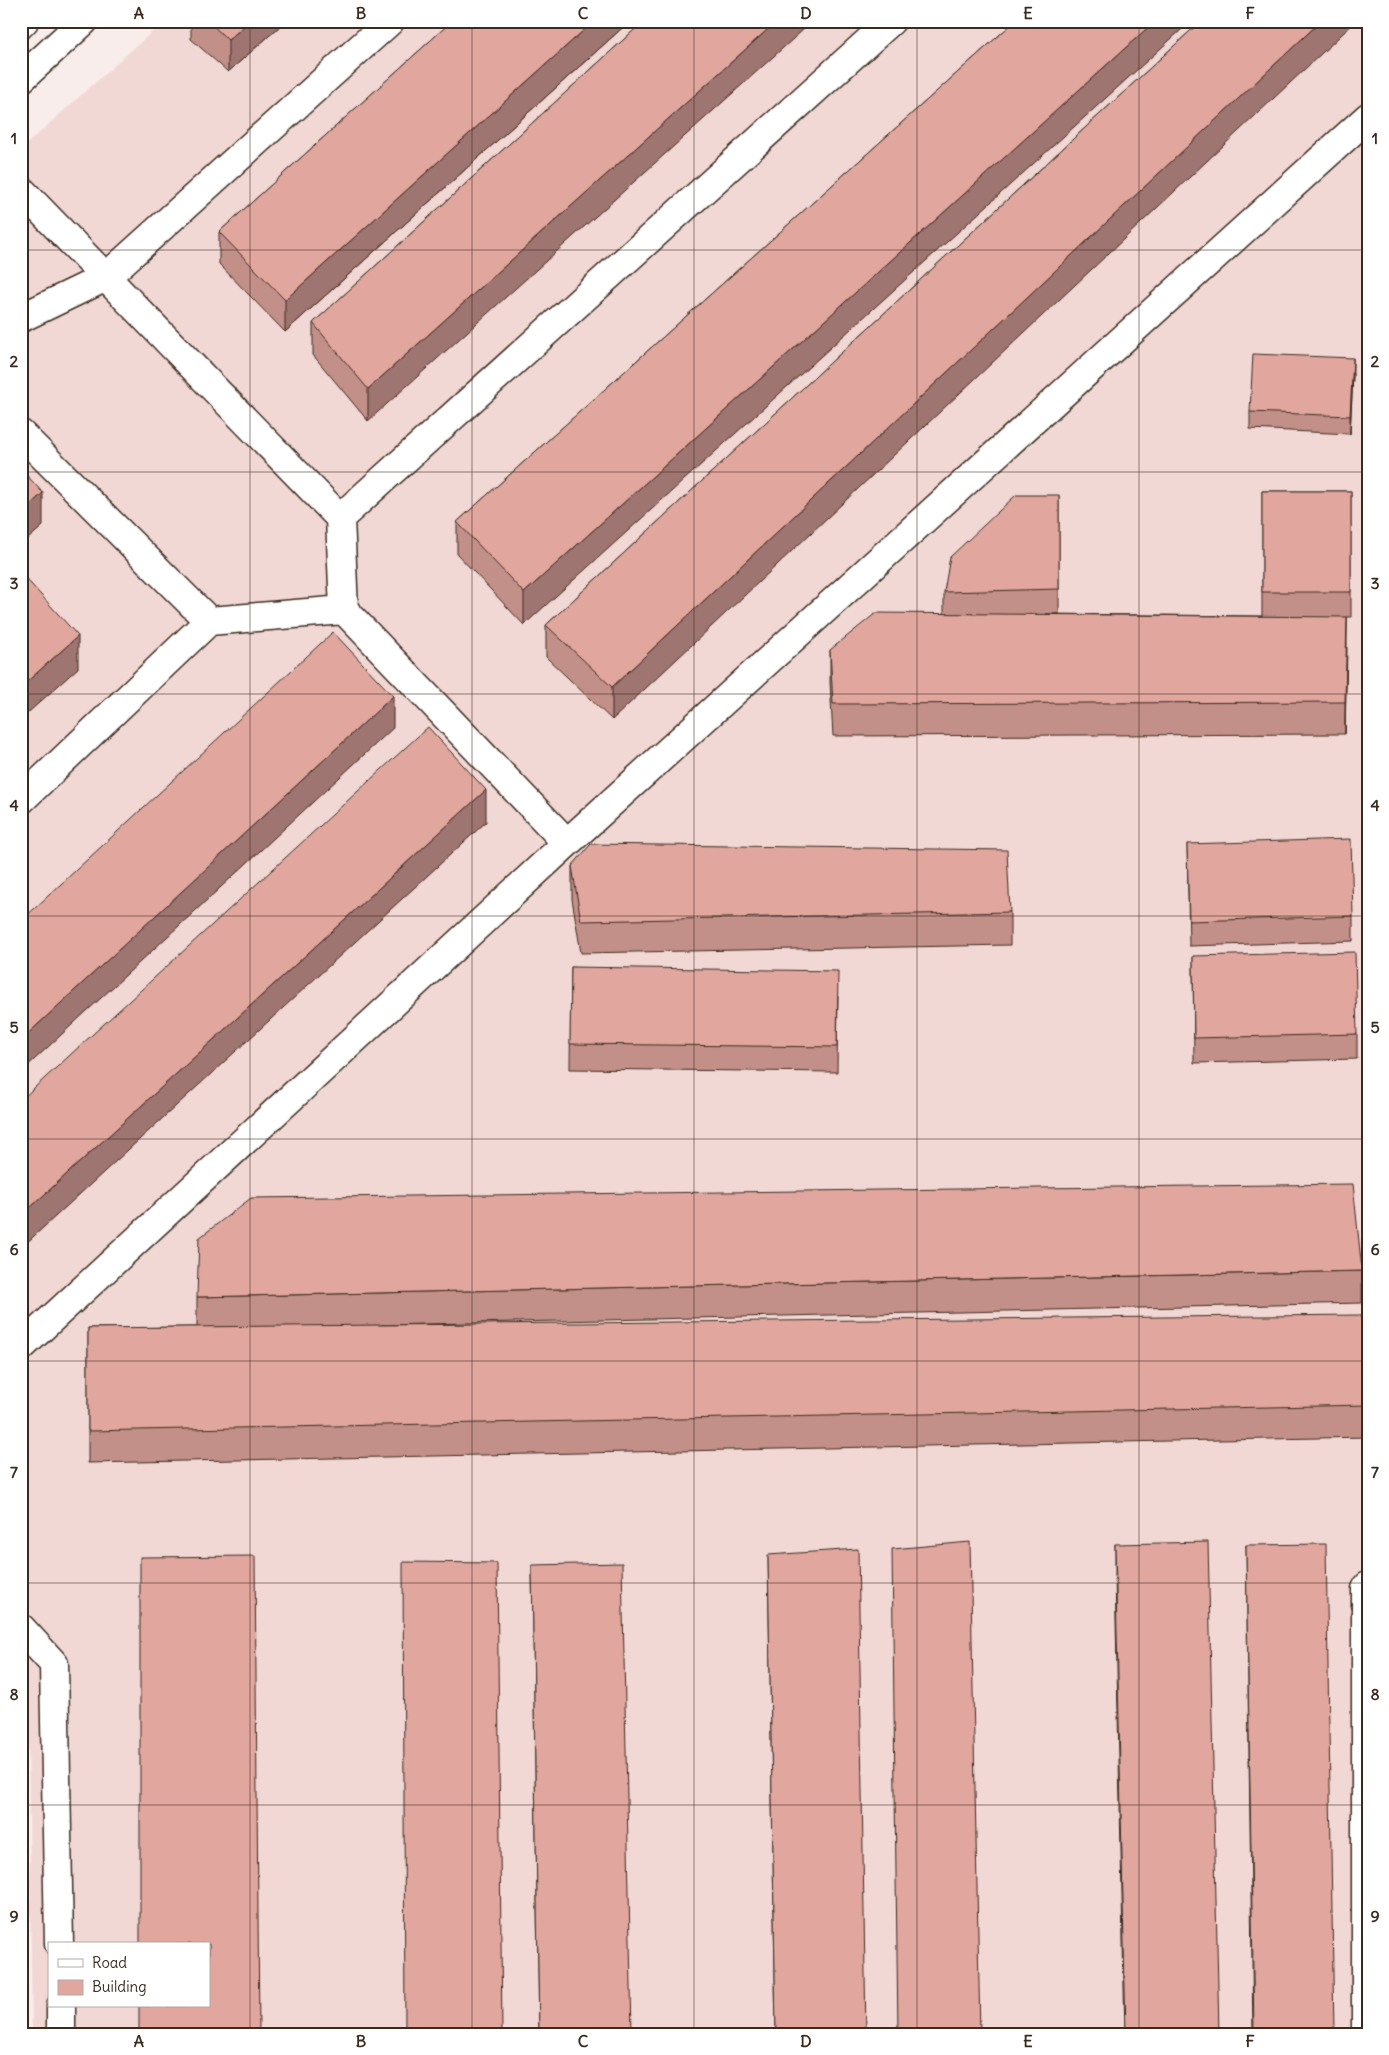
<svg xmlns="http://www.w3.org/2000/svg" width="1389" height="2055" viewBox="0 0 1389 2055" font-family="Delius,sans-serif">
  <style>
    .built { fill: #f2d8d5; fill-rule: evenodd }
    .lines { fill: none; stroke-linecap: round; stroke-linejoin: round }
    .minor-casing { stroke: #3b2a1e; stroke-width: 31 }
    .highway-casing { stroke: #3b2a1e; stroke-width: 31 }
    .minor { stroke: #fff; stroke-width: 28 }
    .highway { stroke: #fff; stroke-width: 28 }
    .wall { fill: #c29089; stroke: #3b2a1e }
    .shaded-wall { fill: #9e756f; stroke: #3b2a1e }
    .building { fill: #e1a79f; stroke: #3b2a1e }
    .grid { fill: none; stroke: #3b2a1e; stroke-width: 1; stroke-opacity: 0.55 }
    .neatline { fill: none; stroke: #3b2a1e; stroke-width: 2 }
    .grid-label { font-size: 16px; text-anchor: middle; font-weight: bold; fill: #3b2a1e }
  </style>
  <rect width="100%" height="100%" fill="#f9edec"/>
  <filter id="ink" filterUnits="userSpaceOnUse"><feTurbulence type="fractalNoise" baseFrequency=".02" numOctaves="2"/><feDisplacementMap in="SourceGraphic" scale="10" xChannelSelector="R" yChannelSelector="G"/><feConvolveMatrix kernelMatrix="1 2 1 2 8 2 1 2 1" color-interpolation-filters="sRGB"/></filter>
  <g filter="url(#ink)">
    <path class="built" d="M164,21H1368V2034H32L28,1733L21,1723V149ZM49,1944H209V2006H49Z"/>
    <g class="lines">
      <g class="minor-casing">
        <path id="minor" d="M21,190L340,518L344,610L209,621L21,434
          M21,318L106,277L390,21
          M340,518L891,21
          M344,610L567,843
          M21,800L209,621
          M21,1347L567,843L1368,117
          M21,1628L54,1664L59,1944
          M61,2006V2034
          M1366,2034V1589L1368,1586"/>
      </g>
      <g class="highway-casing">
        <path id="highway" d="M21,24L24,21
          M21,79L84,21"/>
      </g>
      <use href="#minor" class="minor"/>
      <use href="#highway" class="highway"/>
    </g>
    <path class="wall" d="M191,21H286L228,72L191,39Z
      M452,21H630L285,332L219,264V232Z
      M644,21L368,421L313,355V323Z
      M1015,21L524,625L457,554V522Z
      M1201,21L612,720L546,657V625Z
      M1353,375L1350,434L1250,429V412Z
      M1262,491H1351V617H1347L1345,734L833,736L830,682V650L944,614V592L1059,495V614H1046L1262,616Z
      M1187,844L1353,916V941L1189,946Z
      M572,866L1010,912V945L581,953L572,899Z
      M1193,956L1357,1034V1059L1194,1063Z
      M571,967L838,996L837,1072L570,1069Z
      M1362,1271V1303L381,1325L1368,1404V1437L88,1463V1328L197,1327V1297Z
      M1115,1544L1219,2034H1125L1115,1576Z
      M1246,1545L1334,2034H1253Z
      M768,1555L866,2034H776Z
      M532,1565L632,2034H539Z"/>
    <path class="shaded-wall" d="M250,21H286L228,72V40Z
      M594,21H630L285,332V300Z
      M777,21H813L368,421V389Z
      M1155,21H1191L524,625V593Z
      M1321,21H1356L612,720V687Z
      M1353,358V375L1350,434V416Z
      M43,493V526L21,545V513Z
      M1347,617V649L1345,734V702Z
      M78,636V668L21,719V687Z
      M393,696V728L21,1072V1040Z
      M486,790V822L21,1248V1216Z"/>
    <path class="building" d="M208,21H250L228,40Z
      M452,21H594L285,300L219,232Z
      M644,21H777L368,389L313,323Z
      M1015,21H1155L524,593L457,522Z
      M1201,21H1321L612,687L546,625Z
      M1253,354L1353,358L1350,416L1250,412Z
      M21,469L43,493L21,513Z
      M1262,491H1351V592H1262Z
      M1016,495H1059V589L944,592L950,557Z
      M21,573L78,636L21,687Z
      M876,613L1347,617L1345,702L833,704L830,650Z
      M333,632L393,696L21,1040V921Z
      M428,727L486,790L21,1216V1100Z
      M1351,839L1353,916L1189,921L1187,844Z
      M591,844L1007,850L1010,912L581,921L572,866Z
      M1355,952L1357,1034L1194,1038L1193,956Z
      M571,967L838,971L837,1047L570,1044Z
      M1353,1184L1362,1271L197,1297L199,1238L251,1198Z
      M1361,1315L1368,1405L88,1431V1328Z
      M970,1542L980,2034H898L892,1549Z
      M1208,1542L1219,2034H1126L1115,1544Z
      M1326,1544L1334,2034H1254L1246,1545Z
      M858,1549L866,2034H776L768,1555Z
      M255,1556L259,2034H139V2006H209V1944H140V1557Z
      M403,1562L497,1563L502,2034H405Z
      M622,1563L632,2034H539L532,1565Z"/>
  </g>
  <path class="grid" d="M250,21V2034M472,21V2034M694,21V2034M917,21V2034M1139,21V2034M21,250H1368M21,472H1368M21,694H1368M21,916H1368M21,1139H1368M21,1361H1368M21,1583H1368M21,1805H1368"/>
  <rect width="1389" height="2055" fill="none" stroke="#fff" stroke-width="55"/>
  <rect x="48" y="1942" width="162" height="65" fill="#ffffff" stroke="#b1aaa5"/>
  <rect x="58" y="1959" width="25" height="8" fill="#ffffff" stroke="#b1aaa5"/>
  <text x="92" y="1968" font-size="15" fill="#3b2a1e">Road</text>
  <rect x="58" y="1980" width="25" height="15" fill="#e1a79f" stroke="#b1aaa5"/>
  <text x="92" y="1992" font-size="15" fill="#3b2a1e">Building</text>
  <rect x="28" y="28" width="1334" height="2000" class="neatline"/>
  <g class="grid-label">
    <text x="139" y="19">A</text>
    <text x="361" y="19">B</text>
    <text x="583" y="19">C</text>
    <text x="806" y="19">D</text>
    <text x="1028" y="19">E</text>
    <text x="1250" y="19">F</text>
    <text x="14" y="144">1</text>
    <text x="1375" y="144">1</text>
    <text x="14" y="367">2</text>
    <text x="1375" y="367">2</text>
    <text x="14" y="589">3</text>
    <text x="1375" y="589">3</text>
    <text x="14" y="811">4</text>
    <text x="1375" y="811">4</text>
    <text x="14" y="1033">5</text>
    <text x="1375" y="1033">5</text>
    <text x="14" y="1255">6</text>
    <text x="1375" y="1255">6</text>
    <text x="14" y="1478">7</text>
    <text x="1375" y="1478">7</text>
    <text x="14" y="1700">8</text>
    <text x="1375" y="1700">8</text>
    <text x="14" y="1922">9</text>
    <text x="1375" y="1922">9</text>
    <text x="139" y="2047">A</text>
    <text x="361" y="2047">B</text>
    <text x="583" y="2047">C</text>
    <text x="806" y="2047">D</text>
    <text x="1028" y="2047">E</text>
    <text x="1250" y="2047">F</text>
  </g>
</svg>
